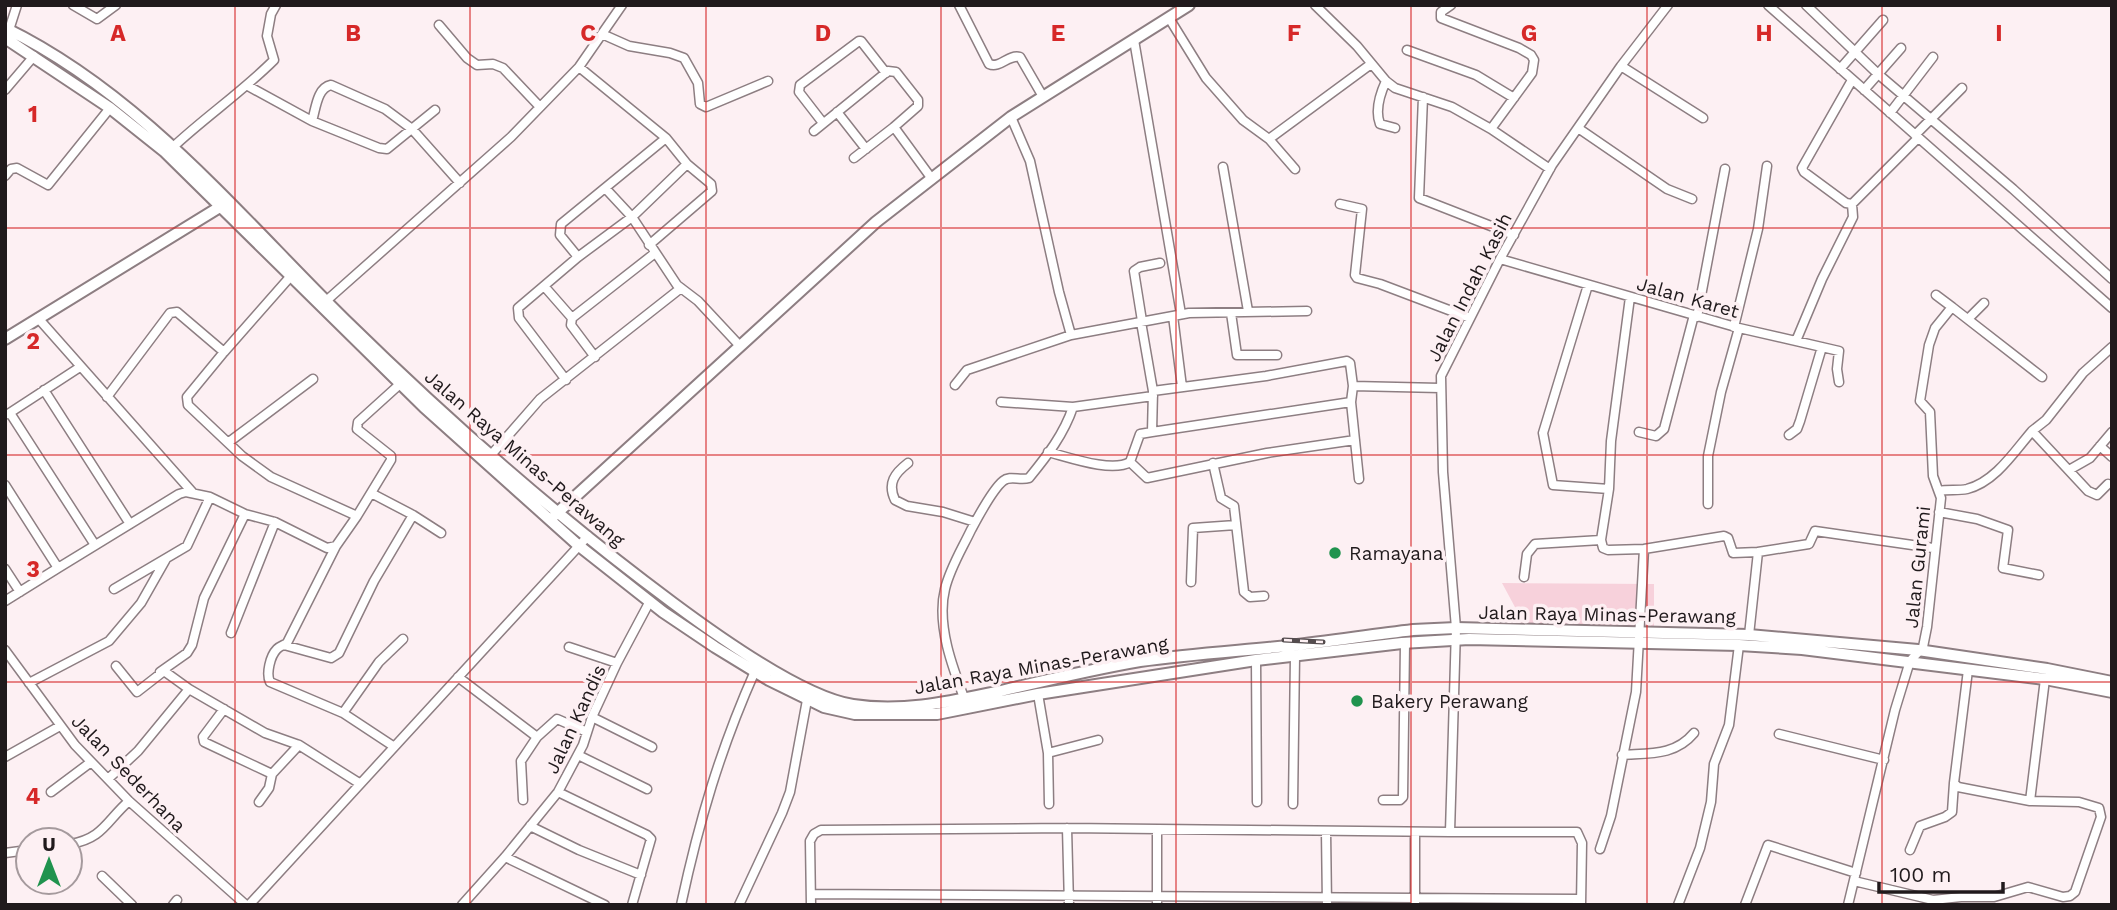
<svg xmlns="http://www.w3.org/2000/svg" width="2117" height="910" viewBox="0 0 2117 910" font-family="'Work Sans',sans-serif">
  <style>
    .green { fill: #f7d1db }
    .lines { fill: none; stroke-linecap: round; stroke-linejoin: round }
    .minor-casing { stroke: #8d7e82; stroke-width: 11 }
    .major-casing { stroke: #8d7e82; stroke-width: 14 }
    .minor { stroke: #fff; stroke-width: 8 }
    .major { stroke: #fff; stroke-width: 10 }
    .rail-casing { stroke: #544c4e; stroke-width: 5 }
    .rail { stroke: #fdf0f3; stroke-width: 2.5; stroke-dasharray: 8; stroke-linecap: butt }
    .grid { fill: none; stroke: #d62828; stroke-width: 2; stroke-opacity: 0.55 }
    .poi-dot { fill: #20934e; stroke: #fdf0f3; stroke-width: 2.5 }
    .labels { text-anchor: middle; stroke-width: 7; stroke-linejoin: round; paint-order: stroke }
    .street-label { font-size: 19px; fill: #201a1c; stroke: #fdf0f3 }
    .poi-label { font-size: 19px; fill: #201a1c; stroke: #fdf0f3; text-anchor: start }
    .grid-label { font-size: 23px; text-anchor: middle; font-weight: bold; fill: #d62828; stroke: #fdf0f3; stroke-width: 7; stroke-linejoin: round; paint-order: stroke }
  </style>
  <rect width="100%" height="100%" fill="#fdf0f3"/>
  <path class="green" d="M1502,583L1654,584V635L1503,631L1516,609Z"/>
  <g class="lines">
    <g class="minor-casing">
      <path id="minor" d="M73,5L97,19L116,5
        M959,5L989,64C1000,69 1008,54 1020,57L1042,95
        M1315,5L1357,46L1386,81L1395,88L1452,107L1491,129L1550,169
        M1451,5L1441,12V18L1519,48L1531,55L1534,60L1532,73L1491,129
        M1768,5L2112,308
        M1806,5L1878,74L2013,189L2112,279
        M1169,18L1206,78L1243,120L1269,139L1295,169
        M439,25L467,58L477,65L493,64L503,68L540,107
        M9,30L17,5
        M602,34L629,46L670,53L684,58L698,83L700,104L706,107L768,81
        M1134,40L1181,314
        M1407,50L1476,75L1514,98
        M1621,66L1703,118
        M1840,69L1883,20
        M1386,81C1380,94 1375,111 1380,124L1395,128
        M248,86L312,121C316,108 317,88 331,85L385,109L412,129L460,183
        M5,90L34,56
        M1864,90L1901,48
        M1423,97L1419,198L1514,235
        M837,112L866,149
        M1890,113L1933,57
        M1011,117L1030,161L1059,292L1071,335L1189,313L1307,311
        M312,121L379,148L387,149L435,110
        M823,123L799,92L800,85L859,41H861L886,73
        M1578,128L1667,189L1692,199
        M814,131L888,71L896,72L918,100V106L894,127L932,179
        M1915,135L1962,88
        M1269,139L1371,64
        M172,148C205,117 242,92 274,60L267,36L271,14L276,5
        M854,158L894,127
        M1223,167L1248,311
        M5,176L11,169L17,168L48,185L110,108
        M606,189L632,217L677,285L698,301L740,346
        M1340,204L1362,209L1355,275L1357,278L1380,284L1470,318
        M1852,204L1846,203L1804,172L1802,168L1852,80
        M649,245L712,191L711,184L687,164
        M578,257L560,235L561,224L666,138
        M1500,259L1739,328L1839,351L1837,369L1839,382
        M1588,285L1543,433L1553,485L1609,489
        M544,286L572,318
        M1936,295L1952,307
        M1630,297L1611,441L1609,489L1601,540L1603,548L1608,550L1644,549L1724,536L1728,538L1733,553L1758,552
        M326,301L511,137L579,67L622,5
        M1231,313L1237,355H1277
        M1173,316L1182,387
        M1697,317L1725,169
        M38,318L193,493
        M1969,318L1984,303
        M1142,321L1134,271L1140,267L1160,263
        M1141,322L1153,391L1152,432L1351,402L1353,386L1440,388
        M1734,327L1758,229L1767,166
        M1796,341L1822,279L1853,217L1852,204L1918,138
        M224,352L187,397L188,405L242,456L271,477L357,516L391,460V456L357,429L358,422L400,384
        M595,357L571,325L572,318L655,253
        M566,380L519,318L518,308L578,257L632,217L687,164L666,138L579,67
        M955,385L967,370L1071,335
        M44,390L130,524
        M1153,391L1266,376L1347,361L1350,363L1353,386
        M107,397L170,313L177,312L224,352L290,277
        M1351,402L1359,479
        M1073,407L1153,396
        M10,413L95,545
        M8,414L80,367
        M1152,432L1140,434L1130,462L1147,478L1267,453L1355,440
        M1639,432L1656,436L1664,429L1694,315
        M1789,435L1797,429L1800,421L1822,347
        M229,442L313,379
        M2100,446L2112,457
        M1048,452C1068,457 1112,473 1130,462
        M491,455L540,399L681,288
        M908,463C895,473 887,483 895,500L907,506L943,512L975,522
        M1213,463L1221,498L1234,506L1244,592L1250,597L1264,596
        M2069,470L2090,458L2112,432
        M2108,484L2097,495L2088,491L2032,431L2046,420L2083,373L2112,347
        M5,485L58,568L179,494L186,492L210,497L245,514L275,522L327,548L336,546L357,516
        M1939,491C1948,489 1958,491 1967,489C1995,482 2014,452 2032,431
        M371,493L413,515L441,533
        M1708,504V456L1721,392L1739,328
        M1939,512L1977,519L2008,530L2003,568L2039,575
        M336,546L287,643C284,645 280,646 277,649C270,656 266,674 270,682L343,713L379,662L403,639
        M5,569L20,592
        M1524,577L1527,554L1535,544L1601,540
        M1191,582L1193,528L1236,525
        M114,589L187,546L210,497
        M5,601L58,568
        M231,633L275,522
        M1749,635L1758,552L1809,544L1815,531L1933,548
        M284,645L331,658L339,653L374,581L413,515
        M569,647L617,663
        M5,650L75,745L129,801L246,905
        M1256,660L1257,802
        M116,666L137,692L164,671L189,689
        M160,672L187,653L192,645L204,598L245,514
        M458,677L537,737L557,719L587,732
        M29,683L109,641L141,603L166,559
        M1038,694L1048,753L1049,804
        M966,703C953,669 936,625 945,589C950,568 962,549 971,530C978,517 992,490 1003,481C1010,475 1020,481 1029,478C1047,456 1064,434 1073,407L1001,402
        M224,709L203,737L204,742L272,774
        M343,713L393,746
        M592,717L652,747
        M1779,734L1884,760
        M1048,753L1098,740
        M578,755L647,789
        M1622,755C1649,753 1675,756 1694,733
        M5,757L60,726
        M108,779L138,751L189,689L265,733L299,745L359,783
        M51,792L91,762
        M558,792L647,835L651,839L632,905
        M523,800L521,761L537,737
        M1383,800H1400L1403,797L1405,643
        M2030,801L2045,679
        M259,802L269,788L272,774L299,745
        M1293,804L1295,656
        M530,826L579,850L641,875
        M1067,828L1069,905
        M1157,829V905
        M1326,831L1327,905
        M1415,832V905
        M70,844C103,839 107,820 129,801
        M1600,849L1611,816L1636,692L1644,549
        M1910,850L1920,826L1945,817L1952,812L1954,783
        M5,853L28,850
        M505,857L605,905
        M102,876L132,905
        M1854,881L1933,900L1961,897H1994L2028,887L2063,897L2070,896L2075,892L2101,817L2099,808L2079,802L2030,801L1958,787L1954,783L1968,670
        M811,894L1581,899
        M173,905L177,900
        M249,905L588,536
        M462,905L505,857L558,792L583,745L592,717L617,663L650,601
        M681,905C699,821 720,750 755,671
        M739,905L782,813L790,792L807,700
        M811,905L810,841L814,834L821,830L1067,828L1450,832
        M1581,905L1582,843L1577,832H1450L1456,628L1443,472L1441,376L1500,259L1552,165L1621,66L1668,5
        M1678,905L1700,848L1711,802L1714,764L1729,725L1739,645
        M1745,905L1768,845L1856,873
        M1848,905L1895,710L1910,661L1923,647L1927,627L1941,498L1933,476L1930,412L1920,401L1929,345L1935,328L1952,307L2042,377"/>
    </g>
    <g class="major-casing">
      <path id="major" d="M5,28C141,94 240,217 345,320C448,421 557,517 673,603C716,635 802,697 853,705C904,713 953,701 1001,691C1047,680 1093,669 1140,661C1189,654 1240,651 1289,646C1331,641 1372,635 1413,630L1456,628L1749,635L1918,650L2047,669L2112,682
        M5,38L110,108L164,151L424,407L578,545L663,612L715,647L769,680L824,707L855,714H937L1038,694L1256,660L1402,643L1469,639L1739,645L1802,649L2045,679L2112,692
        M5,339L223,205
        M555,515L876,222L1011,117L1189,5"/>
    </g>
    <use href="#minor" class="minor"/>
    <use href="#major" class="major"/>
    <g class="rail-casing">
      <path id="rail" d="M1284,640L1323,642"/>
    </g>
    <use href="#rail" class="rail"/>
  </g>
  <path class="grid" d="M235,5V905M470,5V905M706,5V905M941,5V905M1176,5V905M1411,5V905M1647,5V905M1882,5V905M5,228H2112M5,455H2112M5,682H2112"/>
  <g class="poi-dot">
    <circle cx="1335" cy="553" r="7"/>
    <circle cx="1357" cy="701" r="7"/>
  </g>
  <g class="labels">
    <g class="street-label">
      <text transform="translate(1469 287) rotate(-63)" y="7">Jalan Indah Kasih</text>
      <text transform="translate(1688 297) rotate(16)" y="7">Jalan Karet</text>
      <text transform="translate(525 458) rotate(41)" y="7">Jalan Raya Minas-Perawang</text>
      <text transform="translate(1917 567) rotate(-84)" y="7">Jalan Gurami</text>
      <text transform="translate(1607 614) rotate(1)" y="7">Jalan Raya Minas-Perawang</text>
      <text transform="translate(1041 665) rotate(-10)" y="7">Jalan Raya Minas-Perawang</text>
      <text transform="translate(575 719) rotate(-65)" y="7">Jalan Kandis</text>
      <text transform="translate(129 773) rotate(46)" y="7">Jalan Sederhana</text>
    </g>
    <g class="poi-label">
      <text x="1349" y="560">Ramayana</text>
      <text x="1371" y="708">Bakery Perawang</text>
    </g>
  </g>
  <g class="grid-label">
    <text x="118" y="41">A</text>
    <text x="353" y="41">B</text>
    <text x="588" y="41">C</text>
    <text x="823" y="41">D</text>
    <text x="1058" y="41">E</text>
    <text x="1294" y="41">F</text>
    <text x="1529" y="41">G</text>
    <text x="1764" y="41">H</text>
    <text x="1999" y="41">I</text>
    <text x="33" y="122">1</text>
    <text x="33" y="349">2</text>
    <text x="33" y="577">3</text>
    <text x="33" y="804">4</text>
  </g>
  <rect width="2117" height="910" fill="none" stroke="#201a1c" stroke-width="14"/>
  <g transform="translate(49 861)"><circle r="33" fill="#fdf0f3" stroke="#a59a9d" stroke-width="2"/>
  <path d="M0-5L12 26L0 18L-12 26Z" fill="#20934e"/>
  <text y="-10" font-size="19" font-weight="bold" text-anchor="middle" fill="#201a1c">U</text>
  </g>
  <path d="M1879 882v10h124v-10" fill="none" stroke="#201a1c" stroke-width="3.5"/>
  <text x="1890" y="882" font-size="21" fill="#201a1c" stroke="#fdf0f3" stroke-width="5" paint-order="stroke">100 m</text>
</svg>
